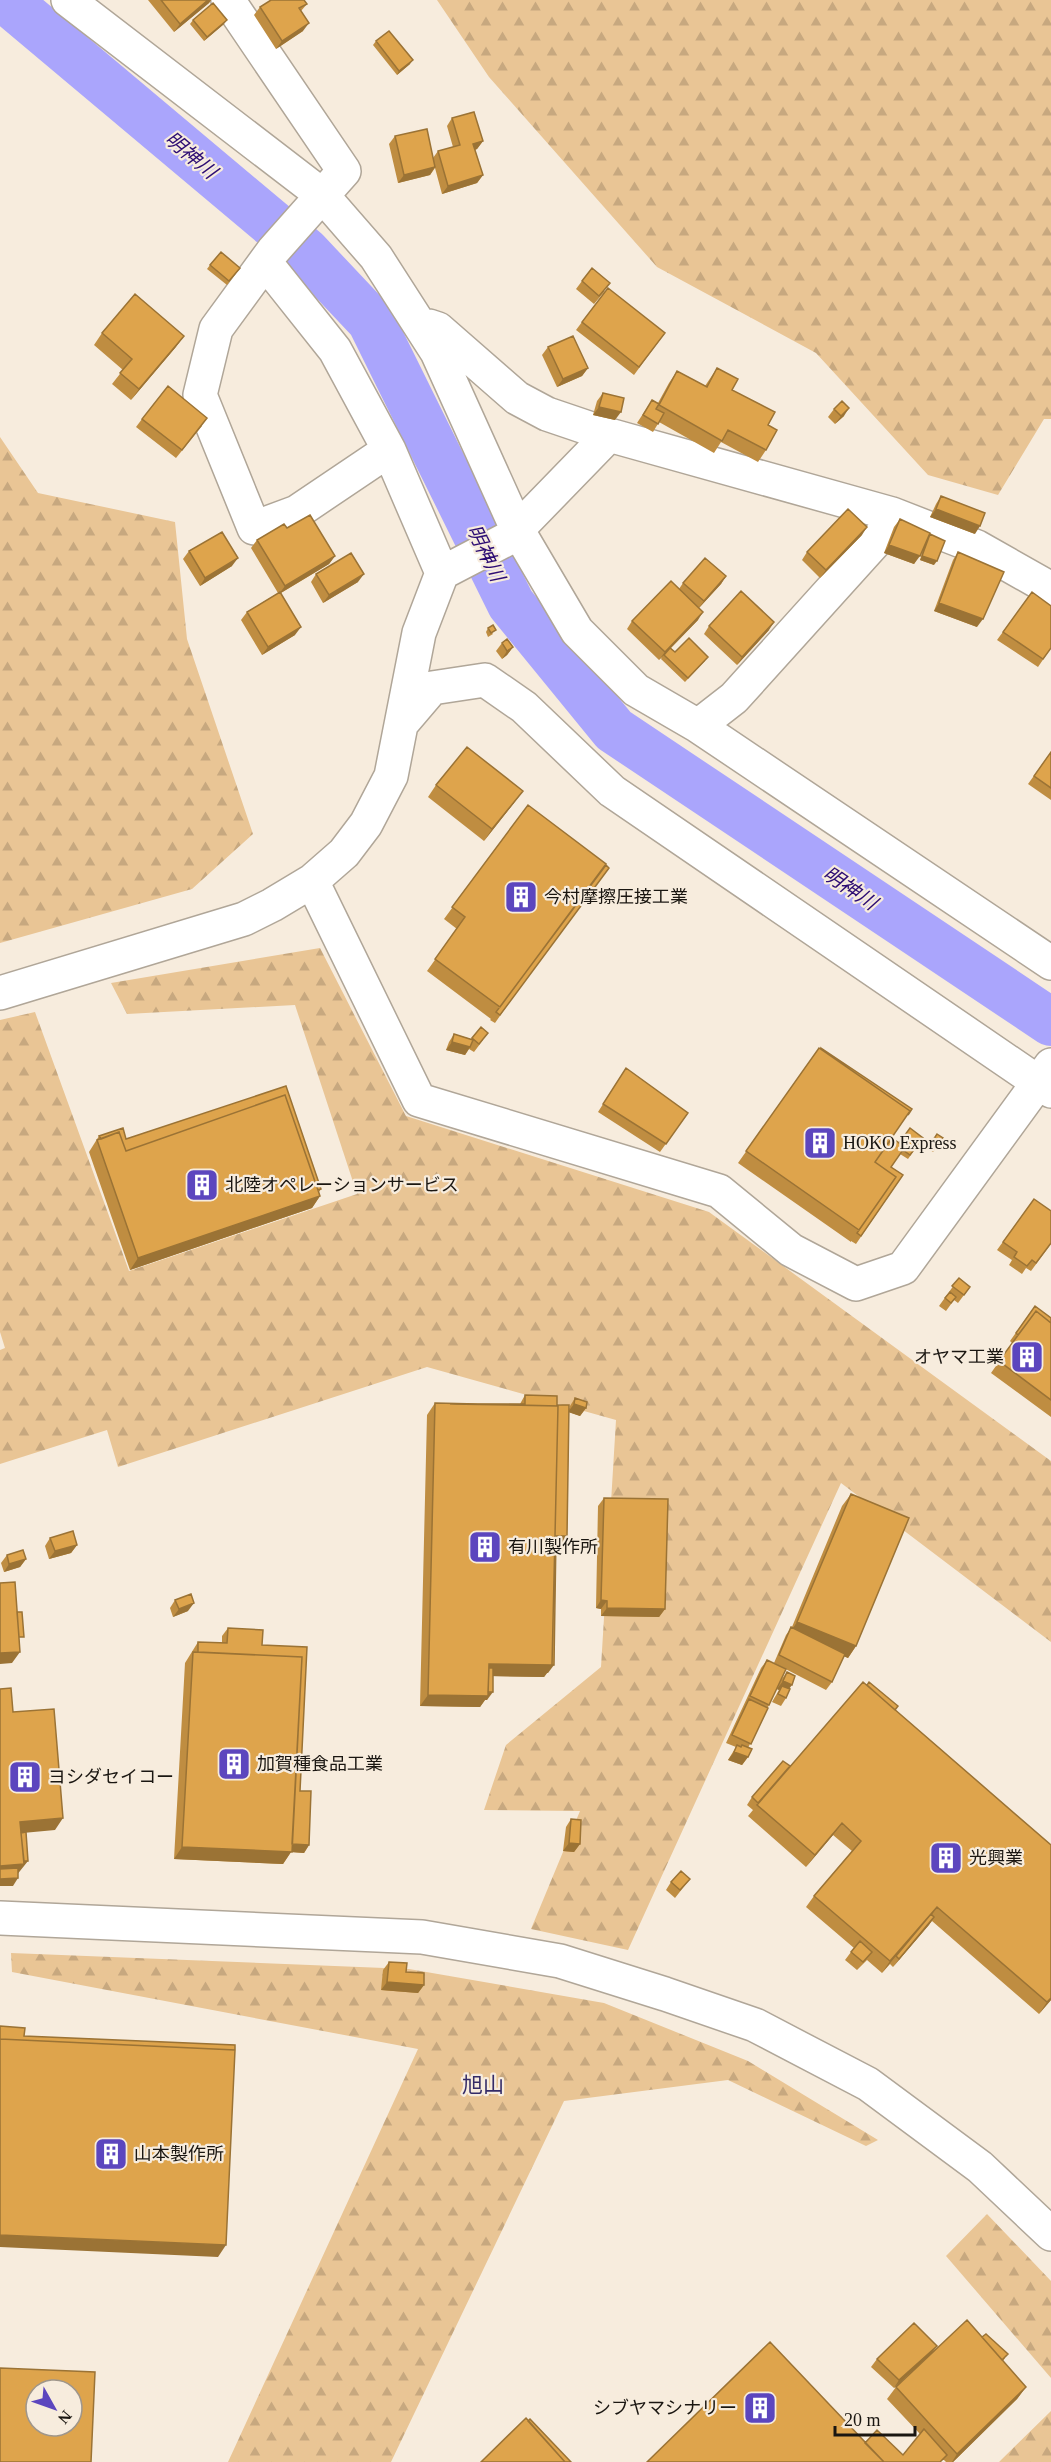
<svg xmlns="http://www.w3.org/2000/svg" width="1051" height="2462" viewBox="0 0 1051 2462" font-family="'Times New Roman','Noto Sans JP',serif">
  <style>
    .forest { fill: url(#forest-firs) }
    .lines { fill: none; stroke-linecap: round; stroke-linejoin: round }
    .river { stroke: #aaa5fc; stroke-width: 48 }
    .minor-casing { stroke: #b0a698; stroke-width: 36 }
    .minor { stroke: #fff; stroke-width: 33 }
    .wall { fill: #bf8d41 }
    .shaded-wall { fill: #9b7335 }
    .building { fill: #dea44c; stroke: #9b7335; stroke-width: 1.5; fill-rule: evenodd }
    .labels { text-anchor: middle; stroke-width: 4.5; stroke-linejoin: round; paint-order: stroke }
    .poi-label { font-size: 18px; fill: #1a1611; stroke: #f7ecdd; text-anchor: start }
    .water-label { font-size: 20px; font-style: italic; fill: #2c0c73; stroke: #f7ecdd }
    .quarter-label { font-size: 21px; fill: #342b67; stroke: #f7ecdd }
  </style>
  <defs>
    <pattern id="forest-firs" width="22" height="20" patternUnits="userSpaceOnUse" patternTransform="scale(1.5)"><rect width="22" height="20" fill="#e9c595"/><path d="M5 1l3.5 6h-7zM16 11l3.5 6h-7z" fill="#c7a87f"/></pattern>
  </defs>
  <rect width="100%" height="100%" fill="#f7ecdd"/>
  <path class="forest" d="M437,0H1051V419H1044L998,495L928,475L816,353L657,267L489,77Z
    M0,437L38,493L175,522L187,639L253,834L192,889L0,943Z
    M320,948L406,1116L709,1212L1051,1461V1642L841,1483L628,1950L531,1929L580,1811L484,1810L506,1745L601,1667L616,1420L427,1367L118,1467L107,1430L0,1464V1350L5,1348L0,1332V1020L35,1012L129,1271L357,1194L295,1005L127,1014L111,983Z
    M11,1953L409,1969L604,2003L748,2061L878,2140L866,2146L728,2080L564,2101L391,2462H228L418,2049L12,1972Z
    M987,2214L1051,2281V2378L946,2256Z
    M1051,2411V2462H999Z"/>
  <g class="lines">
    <path class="river" d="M6,0L306,252L371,321L511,604L614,730L1051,1022"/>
    <g class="minor-casing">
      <path id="minor" d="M68,0L322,195L376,257L437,352L517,529L577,631L636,690L698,726L1051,963
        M228,0L344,171L273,251L216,329L200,395L254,528L297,512L389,450
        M265,262L335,350L389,450L442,573
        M423,328L429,326L438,329L517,398L547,414L609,435
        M403,722L432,688L485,680L524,707L612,791L1051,1091
        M698,726L734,698L883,533L892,514
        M312,881L419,1100L719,1191L791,1250L856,1284L903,1268L1051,1065
        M0,993L244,919L272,905L312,881L344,853L366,824L391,776L419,633L442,573L509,538L609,435L892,514L977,547L1051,589
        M0,1918L422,1937L560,1961L665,1994L755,2025L868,2084L980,2167L1051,2234"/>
    </g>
    <use href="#minor" class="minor"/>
  </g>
  <path class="wall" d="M148,0H211L209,3L174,32Z
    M307,4L301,11L303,31L276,49L254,15L260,7Z
    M193,20L224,24L204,41L190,24Z
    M376,41L410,64L397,75L373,45Z
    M452,118L483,141L477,149L475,150L483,175L477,183L442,194L435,168L430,175L398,183L389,144L395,136L433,158L438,151L453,147L447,126Z
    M210,265L240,268L227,285L207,269Z
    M582,281L605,291L594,304L576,289Z
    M582,322L665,333L634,375L576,330Z
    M102,333L184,336L175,348L131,400L112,384L123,370L94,345Z
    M548,347L588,368L582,376L557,387L542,355Z
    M717,368L732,390L768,425L766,450L758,462L721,442L714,453L659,422L653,432L637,423L652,400L658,403L669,383L677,371L705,386Z
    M603,393L615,420L593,415L597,401Z
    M834,409L844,416L835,424L828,417Z
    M142,419L202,426L176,458L136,427Z
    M941,496L975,534L930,517L936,504Z
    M900,519L930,534L934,565L920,560L924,547L914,564L884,553L894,527Z
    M287,528L335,556L329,564L281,593L295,635L262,655L241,620L247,612L278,593L251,548L257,540Z
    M862,535L820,578L802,560L807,552Z
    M189,551L232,566L200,586L183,559Z
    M958,552L977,627L934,611L953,560Z
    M316,574L358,582L323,603L311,582Z
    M726,576L721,584L699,608L698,620L671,648L675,652L705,661L685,682L661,659L662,657L659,660L627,629L632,621L679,589L683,583Z
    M1032,592L1051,648L1038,667L997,640Z
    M709,626L769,630L737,665L704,634Z
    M488,628L493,634L488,637L486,632Z
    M502,643L513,647L507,655L502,659L496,651Z
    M1051,752V800L1028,784Z
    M436,785L514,803L484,841L428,797Z
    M525,809L606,864L495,1023L490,1020L491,1019L427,971L457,929L444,919Z
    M481,1027L483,1040L474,1052L469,1049L465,1055L446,1050L449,1042L454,1034L471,1039Z
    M819,1048L892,1138L899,1143L923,1138L908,1159L900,1154L891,1167L903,1175L856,1244L851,1241V1242L738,1163Z
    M626,1068L688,1113L660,1152L598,1112Z
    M99,1136L126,1139L321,1189L319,1192L320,1196L312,1208L130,1270L89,1152Z
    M943,1138L933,1152L927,1148L933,1140Z
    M1034,1199L1051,1244L1031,1271L1026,1268L1022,1274L1009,1265L1012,1260L997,1250Z
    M959,1278L970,1287L958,1303L954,1300L946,1311L939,1306Z
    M1035,1306L1051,1318V1417L991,1373L1012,1343L1010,1341Z
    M525,1395L569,1409L570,1406L575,1398L586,1408L580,1416L569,1412L567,1536L562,1544H556L548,1673H547L544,1677L493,1676L487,1700H485L480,1707L420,1706L427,1415L435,1403L520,1404Z
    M851,1494L856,1646L848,1658L844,1656L832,1682L826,1690L774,1663L786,1635L792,1627L842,1506Z
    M604,1498L665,1609L659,1617L601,1616V1609L596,1608L598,1506Z
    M50,1538L77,1545L71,1553L49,1559L45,1546Z
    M7,1555L26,1559L20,1567L4,1572L1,1563Z
    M175,1600L188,1611L173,1617L170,1608Z
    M228,1628L262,1645L300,1791L309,1845L304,1853L291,1852L283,1864L174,1859L185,1663L198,1642L222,1643V1636Z
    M767,1660L769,1705L748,1748V1757L742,1765L728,1760L736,1747L726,1743L761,1668Z
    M787,1672L789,1689L786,1698L781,1706L772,1702L779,1690L777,1689L781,1680Z
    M895,1710L1051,1845V2000L1039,2014L932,1921L893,1967L890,1964L882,1973L867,1960L857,1970L845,1960L854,1948L806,1907L814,1896L852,1851L833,1835L806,1867L748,1816L753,1810L747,1805L752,1797L790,1766Z
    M571,1819L580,1844L574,1852L563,1851L566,1827Z
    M690,1879L675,1898L666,1890L671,1882Z
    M389,1962L406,1972L424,1985L418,1993L381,1990L383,1970Z
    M982,2337L1005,2358L1003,2361L1026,2387L1017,2399L953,2462H946L944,2460L647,2462L865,2443L903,2455L920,2434L887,2399L896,2387Z
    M937,2346L931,2354L894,2388L871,2367L877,2359Z"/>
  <path class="shaded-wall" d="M208,0H211L209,3L174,32L180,24Z
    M227,20L224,24L204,41L207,37Z
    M309,23L303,31L276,49L282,41Z
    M413,60L410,64L397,75L399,71Z
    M483,141L477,149L468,152L473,144Z
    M435,167L430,175L398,183L404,175Z
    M483,175L477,183L442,194L448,186Z
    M184,336L175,348L131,400L139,389Z
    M588,368L582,376L557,387L563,379Z
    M599,407L621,412L615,420L593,415Z
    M849,408L844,416L835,424L841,416Z
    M936,509L980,526L975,534L930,517Z
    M867,527L862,535L820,578L826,570Z
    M889,545L920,556L914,564L884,553Z
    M335,556L329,564L279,594L285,586Z
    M922,556L937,561L934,565L920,560Z
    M238,558L232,566L200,586L205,578Z
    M364,574L358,582L323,603L329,595Z
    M726,576L721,584L698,609L704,601Z
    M939,603L983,619L977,627L934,611Z
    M703,612L698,620L659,660L665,652Z
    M774,622L769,630L737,665L742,657Z
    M301,627L295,635L262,655L268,647Z
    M513,647L507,655L502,659L507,651Z
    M523,791L514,803L484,841L492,829Z
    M452,1042L470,1047L465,1055L446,1050Z
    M320,1196L312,1208L130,1270L138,1258Z
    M574,1404L586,1408L580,1416L568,1412Z
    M556,1536H567L562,1544H552Z
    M77,1545L71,1553L49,1559L55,1551Z
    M26,1559L20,1567L4,1572L9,1564Z
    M601,1600L607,1601L601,1609L596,1608Z
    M194,1603L188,1611L173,1617L179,1609Z
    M607,1608L665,1609L659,1617L601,1616Z
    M797,1622L856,1646L848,1658L789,1634Z
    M20,1652L12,1663L0,1664V1653Z
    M489,1664L554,1665L548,1673H547L544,1677L486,1676Z
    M783,1681L792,1685L786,1693L782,1686L779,1690L777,1689Z
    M493,1692L487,1700H485L480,1707L420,1706L428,1695Z
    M734,1752L748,1757L742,1765L728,1760Z
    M63,1818L55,1830L12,1834L20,1822Z
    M842,1823L833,1835L806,1867L815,1855Z
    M569,1843L580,1844L574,1852L563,1851Z
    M290,1844L309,1845L304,1853L291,1852L283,1864L174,1859L182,1847Z
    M21,1861H28L16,1876L0,1877V1866Z
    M18,1878L13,1886H0V1879Z
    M937,1907L929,1919L896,1956L882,1973L890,1961Z
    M934,1917L929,1925L893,1967L899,1959Z
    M387,1982L424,1985L418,1993L381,1990Z
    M1051,1998V2000L1039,2014L1047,2002Z
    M0,2235L226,2245L218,2257L0,2247Z
    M937,2346L931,2354L894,2388L899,2380Z
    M1026,2387L1017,2399L953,2462H952L957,2454Z"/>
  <path class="building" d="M161,0H208L180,24Z
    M271,0H304L307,4L299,8L309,23L282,41L260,7Z
    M213,3L227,20L207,37L193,20Z
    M389,31L413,60L399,71L376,41Z
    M474,112L483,141L473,144L483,175L448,186L438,151L460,145L452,118Z
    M427,129L435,167L404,175L395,136Z
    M221,252L240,268L229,281L210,265Z
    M592,268L610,283L599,296L582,281Z
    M608,288L665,333L639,367L582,322Z
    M135,294L184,336L139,389L120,373L132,359L102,333Z
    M573,336L588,368L563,379L548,347Z
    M717,368L738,379L732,390L775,412L768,425L777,430L766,450L728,430L722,441L659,405L677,371L707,387Z
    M168,386L207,418L182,450L142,419Z
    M603,393L624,398L621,412L599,407Z
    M652,400L659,404L656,409L664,413L658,424L643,415Z
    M842,401L849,408L841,416L834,409Z
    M941,496L985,513L980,526L936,509Z
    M848,509L867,527L826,570L807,552Z
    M310,515L335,556L285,586L257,540L284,524L287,528Z
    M900,519L930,533L920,556L889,545Z
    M222,532L238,558L205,578L189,551Z
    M930,534L945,541L937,561L922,556Z
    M958,552L1004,572L983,619L939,603Z
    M351,553L364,574L329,595L316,574Z
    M705,558L726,576L704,601L683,583Z
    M671,581L703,612L665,652L632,621Z
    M741,591L774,622L742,657L709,626Z
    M280,592L301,627L268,647L247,612Z
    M1032,592L1051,606V648L1043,659L1003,632Z
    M493,625L496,630L491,633L488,628Z
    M689,638L708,657L688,678L664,655L670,648L675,652Z
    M507,639L513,647L507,651L502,643Z
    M467,747L523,791L492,829L436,785Z
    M1051,752V788L1034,776Z
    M528,805L606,864L500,1007L435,959L465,917L452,907Z
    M606,865L609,868L500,1015L496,1012Z
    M481,1027L488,1033L479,1044L472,1038Z
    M454,1034L473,1040L470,1047L452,1042Z
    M819,1048L910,1111L875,1162L896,1177L859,1230L746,1151Z
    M821,1048L912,1109L908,1115L910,1111L821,1049Z
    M626,1068L688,1113L666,1144L603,1104Z
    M286,1086L321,1189L318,1190L285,1095L126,1151L119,1132L101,1139L99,1136L123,1128L126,1139Z
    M285,1095L320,1196L138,1258L97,1140L119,1132L126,1151Z
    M910,1128L923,1138L910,1155L903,1150L905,1147L899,1143Z
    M937,1134L943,1138L938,1144L933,1140Z
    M892,1138L905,1147L891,1167L903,1175L861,1236L857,1233L896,1177L875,1162Z
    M1034,1199L1051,1211V1243L1036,1263L1032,1260L1027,1266L1014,1257L1017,1252L1003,1242Z
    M959,1278L970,1287L964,1295L952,1286Z
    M950,1292L956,1297L951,1303L945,1298Z
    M1035,1306L1051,1318V1323L1036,1311L1018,1335L1016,1333Z
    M1036,1311L1051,1323V1400L999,1361Z
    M525,1395L557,1396V1405H569L567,1536H556L554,1665H552L558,1406L450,1404H525Z
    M575,1398L587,1402L586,1408L574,1404Z
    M435,1403L558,1406L552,1665L489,1664L488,1696L428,1695Z
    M851,1494L909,1518L856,1646L797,1622Z
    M604,1498L668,1499L665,1609L607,1608V1601L601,1600Z
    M73,1531L77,1545L55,1551L50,1538Z
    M23,1550L26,1559L9,1564L7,1555Z
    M15,1582L20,1652L0,1653V1583Z
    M191,1594L194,1603L179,1609L175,1600Z
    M17,1612H22L24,1637H19Z
    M791,1627L845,1654L832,1682L779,1655Z
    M228,1628L263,1630L262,1645L307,1647L300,1791H311L309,1845L292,1844L302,1657L198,1652V1642L227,1643Z
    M193,1652L302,1657L292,1852L182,1847Z
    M767,1660L786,1669L769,1705L750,1696Z
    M489,1668H493V1692H488Z
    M787,1672L795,1676L792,1685L783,1681Z
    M863,1682L1051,1845V1998L1047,2002L937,1907L890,1961L814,1896L861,1841L842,1823L815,1855L757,1805Z
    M869,1682L898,1706L895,1710L867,1685Z
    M782,1686L790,1689L786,1698L778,1694Z
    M11,1688L13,1712L54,1709L63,1818L20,1822L24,1864L0,1866V1689Z
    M749,1699L768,1708L751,1744L732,1735Z
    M737,1745L741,1747L742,1745L752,1749L748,1757L734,1752Z
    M783,1761L790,1766L758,1803L752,1797Z
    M571,1819L581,1820L580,1844L569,1843Z
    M26,1832L28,1861H24L21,1833Z
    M18,1868V1878L0,1879V1869Z
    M681,1871L690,1879L680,1890L671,1882Z
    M931,1914L934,1917L899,1959L896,1956Z
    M860,1941L872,1952L863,1962L851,1952Z
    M389,1962L407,1963L406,1972L424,1973V1985L387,1982Z
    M0,2026L25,2028L24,2036L235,2045V2050L0,2039Z
    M0,2039L235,2050L226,2245L0,2235Z
    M967,2320L1026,2387L957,2454L896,2387Z
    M914,2323L937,2346L899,2380L877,2359Z
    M986,2334L1008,2354L1002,2360L982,2337Z
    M770,2342L884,2462H647Z
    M0,2368L95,2372L91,2462H0ZM36,2390H72V2426H36Z
    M526,2418L565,2462H481Z
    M530,2419L571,2462H565L528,2421Z
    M924,2429L947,2455L940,2462H884L865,2443L877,2430L903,2455Z"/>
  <defs>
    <g id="building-square" transform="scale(1.725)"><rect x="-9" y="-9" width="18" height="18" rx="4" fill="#5c46be" stroke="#f7ecdd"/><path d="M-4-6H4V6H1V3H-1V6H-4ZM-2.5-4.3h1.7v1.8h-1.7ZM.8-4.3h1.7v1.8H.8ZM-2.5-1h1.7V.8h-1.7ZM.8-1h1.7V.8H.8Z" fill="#fff"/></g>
  </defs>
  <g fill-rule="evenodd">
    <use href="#building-square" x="521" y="897"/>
    <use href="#building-square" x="820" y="1143"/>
    <use href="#building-square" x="202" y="1185"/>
    <use href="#building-square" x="1027" y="1357"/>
    <use href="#building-square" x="485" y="1547"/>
    <use href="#building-square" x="234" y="1764"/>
    <use href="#building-square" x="25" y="1777"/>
    <use href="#building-square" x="946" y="1858"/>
    <use href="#building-square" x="111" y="2154"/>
    <use href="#building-square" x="760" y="2408"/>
  </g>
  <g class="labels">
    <g class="poi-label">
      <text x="544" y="903">今村摩擦圧接工業</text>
      <text x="843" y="1149">HOKO Express</text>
      <text x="225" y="1191">北陸オペレーションサービス</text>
      <text x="1004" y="1363" text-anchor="end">オヤマ工業</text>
      <text x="508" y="1553">有川製作所</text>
      <text x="257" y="1770">加賀種食品工業</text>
      <text x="48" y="1783">ヨシダセイコー</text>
      <text x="969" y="1864">光興業</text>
      <text x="134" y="2160">山本製作所</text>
      <text x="737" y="2414" text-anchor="end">シブヤマシナリー</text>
    </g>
    <g class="water-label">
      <text transform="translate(191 155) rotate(40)" y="7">明神川</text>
      <text transform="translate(486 553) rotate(64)" y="7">明神川</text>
      <text transform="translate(850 888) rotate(34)" y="7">明神川</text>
    </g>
    <g class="quarter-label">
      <text x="483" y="2092">旭山</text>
    </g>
  </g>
  <g transform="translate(54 2408) rotate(130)"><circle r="28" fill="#f7ecdd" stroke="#9f968b" stroke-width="1.5"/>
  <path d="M0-4.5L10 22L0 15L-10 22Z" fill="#5c46be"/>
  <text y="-9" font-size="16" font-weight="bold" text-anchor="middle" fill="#1a1611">N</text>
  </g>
  <path d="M835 2426v9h80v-9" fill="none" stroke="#1a1611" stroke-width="3"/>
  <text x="844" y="2426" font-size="18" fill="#1a1611" stroke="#f7ecdd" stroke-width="4.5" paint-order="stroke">20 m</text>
</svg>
